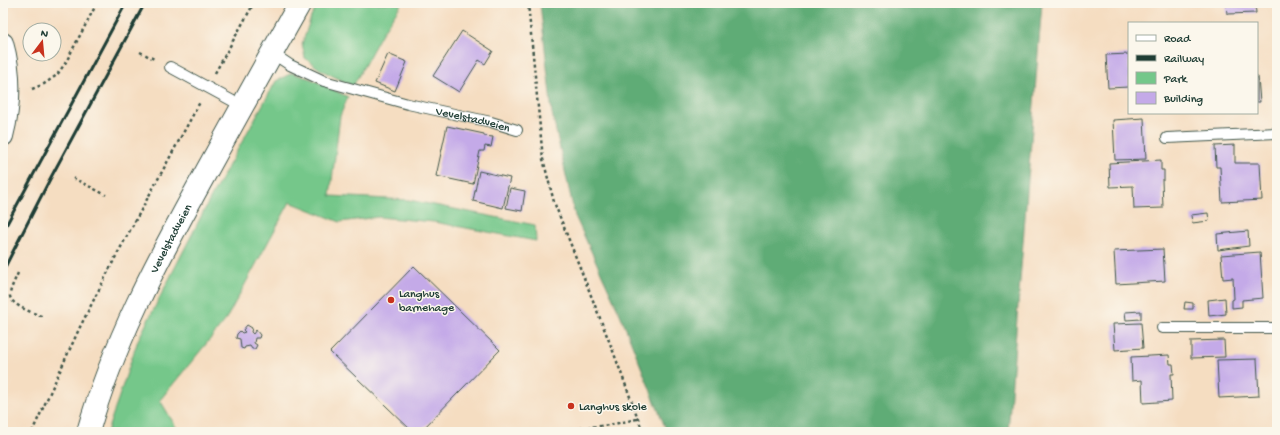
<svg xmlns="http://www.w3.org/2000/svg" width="1280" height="435" viewBox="0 0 1280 435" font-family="'Gochi Hand',sans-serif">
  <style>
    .green { fill: #74c78a; stroke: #4a825f }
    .forest { fill: #5fac76; stroke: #3f7455 }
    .building { fill: #c4aae8 }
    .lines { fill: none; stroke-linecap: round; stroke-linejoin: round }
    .lane-casing { stroke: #3f5549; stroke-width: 12 }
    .street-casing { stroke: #3f5549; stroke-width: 22 }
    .secondary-casing { stroke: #3f5549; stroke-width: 24 }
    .path { stroke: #3f5549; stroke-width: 2.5; stroke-dasharray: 3 3; stroke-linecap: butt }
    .lane { stroke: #fff; stroke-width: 10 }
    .street { stroke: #fff; stroke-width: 20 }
    .secondary { stroke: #fff; stroke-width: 22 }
    .rail { stroke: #1f3d34; stroke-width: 3 }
    .poi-dot { fill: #c8321e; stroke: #fbf7ec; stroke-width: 1.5 }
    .labels { text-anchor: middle; stroke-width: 3; stroke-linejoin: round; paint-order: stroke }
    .street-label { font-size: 12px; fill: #1f3d34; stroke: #fbf7ec }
    .poi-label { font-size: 12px; fill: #1f3d34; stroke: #fbf7ec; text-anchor: start }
  </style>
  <rect width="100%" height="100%" fill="#fbf7ec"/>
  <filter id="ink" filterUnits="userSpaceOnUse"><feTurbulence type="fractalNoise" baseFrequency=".025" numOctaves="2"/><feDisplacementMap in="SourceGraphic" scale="8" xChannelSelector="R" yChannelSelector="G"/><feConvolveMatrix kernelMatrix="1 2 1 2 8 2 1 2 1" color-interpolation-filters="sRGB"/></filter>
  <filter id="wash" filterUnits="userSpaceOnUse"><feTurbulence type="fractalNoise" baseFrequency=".012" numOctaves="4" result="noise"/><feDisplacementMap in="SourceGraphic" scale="16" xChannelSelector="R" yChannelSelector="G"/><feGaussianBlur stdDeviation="0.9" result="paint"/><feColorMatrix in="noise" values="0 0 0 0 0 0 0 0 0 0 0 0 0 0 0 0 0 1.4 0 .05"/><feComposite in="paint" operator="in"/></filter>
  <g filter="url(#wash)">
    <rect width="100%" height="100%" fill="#f5ddc1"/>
    <path class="green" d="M319,3H402L382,33L353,86L321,70L305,58L302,44L311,17Z
      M292,73L311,79L348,97L340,116L330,196L409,200L535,225L536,241L434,222L378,217L340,222L290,202L225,321L160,400L179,432H107L138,340L210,199L276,81Z"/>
    <path class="forest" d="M540,3H1042L1008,432H667L620,314L575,216L552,113Z"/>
    <g id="blocks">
      <path class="building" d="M1226,3H1255L1256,13L1227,14Z
        M462,31L493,51L485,64L479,60L459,92L433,76Z
        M388,54L407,62L395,91L375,83Z
        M1129,54V87L1108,88L1106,55Z
        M1257,77H1258L1260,102H1257Z
        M1144,118L1146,159L1115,160L1113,120Z
        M447,126L484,134V136L493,137L491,147L485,146L484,151H480L473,184L436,176Z
        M1235,145V163H1260L1262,200L1222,202L1220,167H1216L1215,146Z
        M1161,160V170H1164V180H1162L1163,208L1134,209L1133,186L1110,187L1109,163Z
        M479,171L510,178L503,208L473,201Z
        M510,188L525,191L522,211L506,208Z
        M1208,213L1209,221L1192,223L1191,215Z
        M1248,231L1249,246L1218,250L1217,234Z
        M1163,249L1165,281L1116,284L1114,251Z
        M1260,252L1263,298L1242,300V307L1232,308V300L1234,299L1233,278L1223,279L1221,255Z
        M414,266L500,350L420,432H413L330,352Z
        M1225,298L1226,314L1209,316L1208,300Z
        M1185,302L1193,303V309H1184Z
        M1141,311V319L1126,320L1125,312Z
        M1141,323L1143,348L1115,350L1113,324Z
        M247,325L252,328L251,332L253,334L256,330L260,335L259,338H255L254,343L257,345L255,349H252L250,346L245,347L244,349L241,348L240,339L236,338L237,334L240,331L242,333L245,332L243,330Z
        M1224,340L1225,357L1191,358V341Z
        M1169,355L1170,364H1173L1174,374H1171L1172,401L1143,403L1142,380L1132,381L1131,357Z
        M1257,359L1259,396L1219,398L1217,360Z"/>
    </g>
  </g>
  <g filter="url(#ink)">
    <use href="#blocks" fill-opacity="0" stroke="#3f5549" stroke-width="1"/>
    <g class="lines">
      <g class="lane-casing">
        <g id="lane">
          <path id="s1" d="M272,53L290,65L324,81L408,104L491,122L517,130"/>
          <path d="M170,67L242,106"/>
          <path d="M1167,138L1277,133"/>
          <path d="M1162,328H1277"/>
        </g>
      </g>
      <g class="street-casing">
        <path id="street" d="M3,43C12,74 11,105 3,136"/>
      </g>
      <g class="secondary-casing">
        <g id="secondary">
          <path id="s2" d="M88,432C113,344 156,263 200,183C233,123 266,63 300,3"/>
        </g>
      </g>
      <path class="path" d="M528,3L543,159L554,202L613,351L643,432
        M140,52L156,60
        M215,73L254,3
        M32,89L44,84L57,75L66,62L97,3
        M73,178L106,195
        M18,273C15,280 11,287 10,294C8,305 36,314 44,317
        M32,432L80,327L115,258L200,102
        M545,432L609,425L637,419"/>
      <use href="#lane" class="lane"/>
      <use href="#street" class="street"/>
      <use href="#secondary" class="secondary"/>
      <path class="rail" d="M3,231L126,3
        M3,271L50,179L145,3"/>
    </g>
  </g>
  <g class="poi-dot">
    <circle cx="391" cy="300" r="4"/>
    <circle cx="571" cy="406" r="4"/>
  </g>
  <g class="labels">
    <g class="street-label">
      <text dy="4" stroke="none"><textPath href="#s1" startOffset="213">Vevelstadveien</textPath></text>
      <text dy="4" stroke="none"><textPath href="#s2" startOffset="211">Vevelstadveien</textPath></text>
    </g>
    <g class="poi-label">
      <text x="399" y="297">Langhus<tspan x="399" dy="14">barnehage</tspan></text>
      <text x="579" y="410">Langhus skole</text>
    </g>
  </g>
  <rect width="1280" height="435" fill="none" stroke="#fbf7ec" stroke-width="16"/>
  <rect x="1128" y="22" width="130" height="92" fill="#fbf7ec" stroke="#a3ada2"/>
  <rect x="1136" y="35" width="20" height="6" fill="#ffffff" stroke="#a3ada2"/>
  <text x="1164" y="42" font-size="12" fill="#1f3d34">Road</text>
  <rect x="1136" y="55" width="20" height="6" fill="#1f3d34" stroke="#a3ada2"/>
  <text x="1164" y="62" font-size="12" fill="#1f3d34">Railway</text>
  <rect x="1136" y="72" width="20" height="12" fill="#74c78a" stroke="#a3ada2"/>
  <text x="1164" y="82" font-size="12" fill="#1f3d34">Park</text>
  <rect x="1136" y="92" width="20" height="12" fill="#c4aae8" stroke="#a3ada2"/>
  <text x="1164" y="102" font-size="12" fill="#1f3d34">Building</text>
  <g transform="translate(42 42) rotate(16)"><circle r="19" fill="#fbf7ec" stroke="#a3ada2"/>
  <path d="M0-3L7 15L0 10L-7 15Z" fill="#c8321e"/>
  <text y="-6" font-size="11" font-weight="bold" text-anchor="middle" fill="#1f3d34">N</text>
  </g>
</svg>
